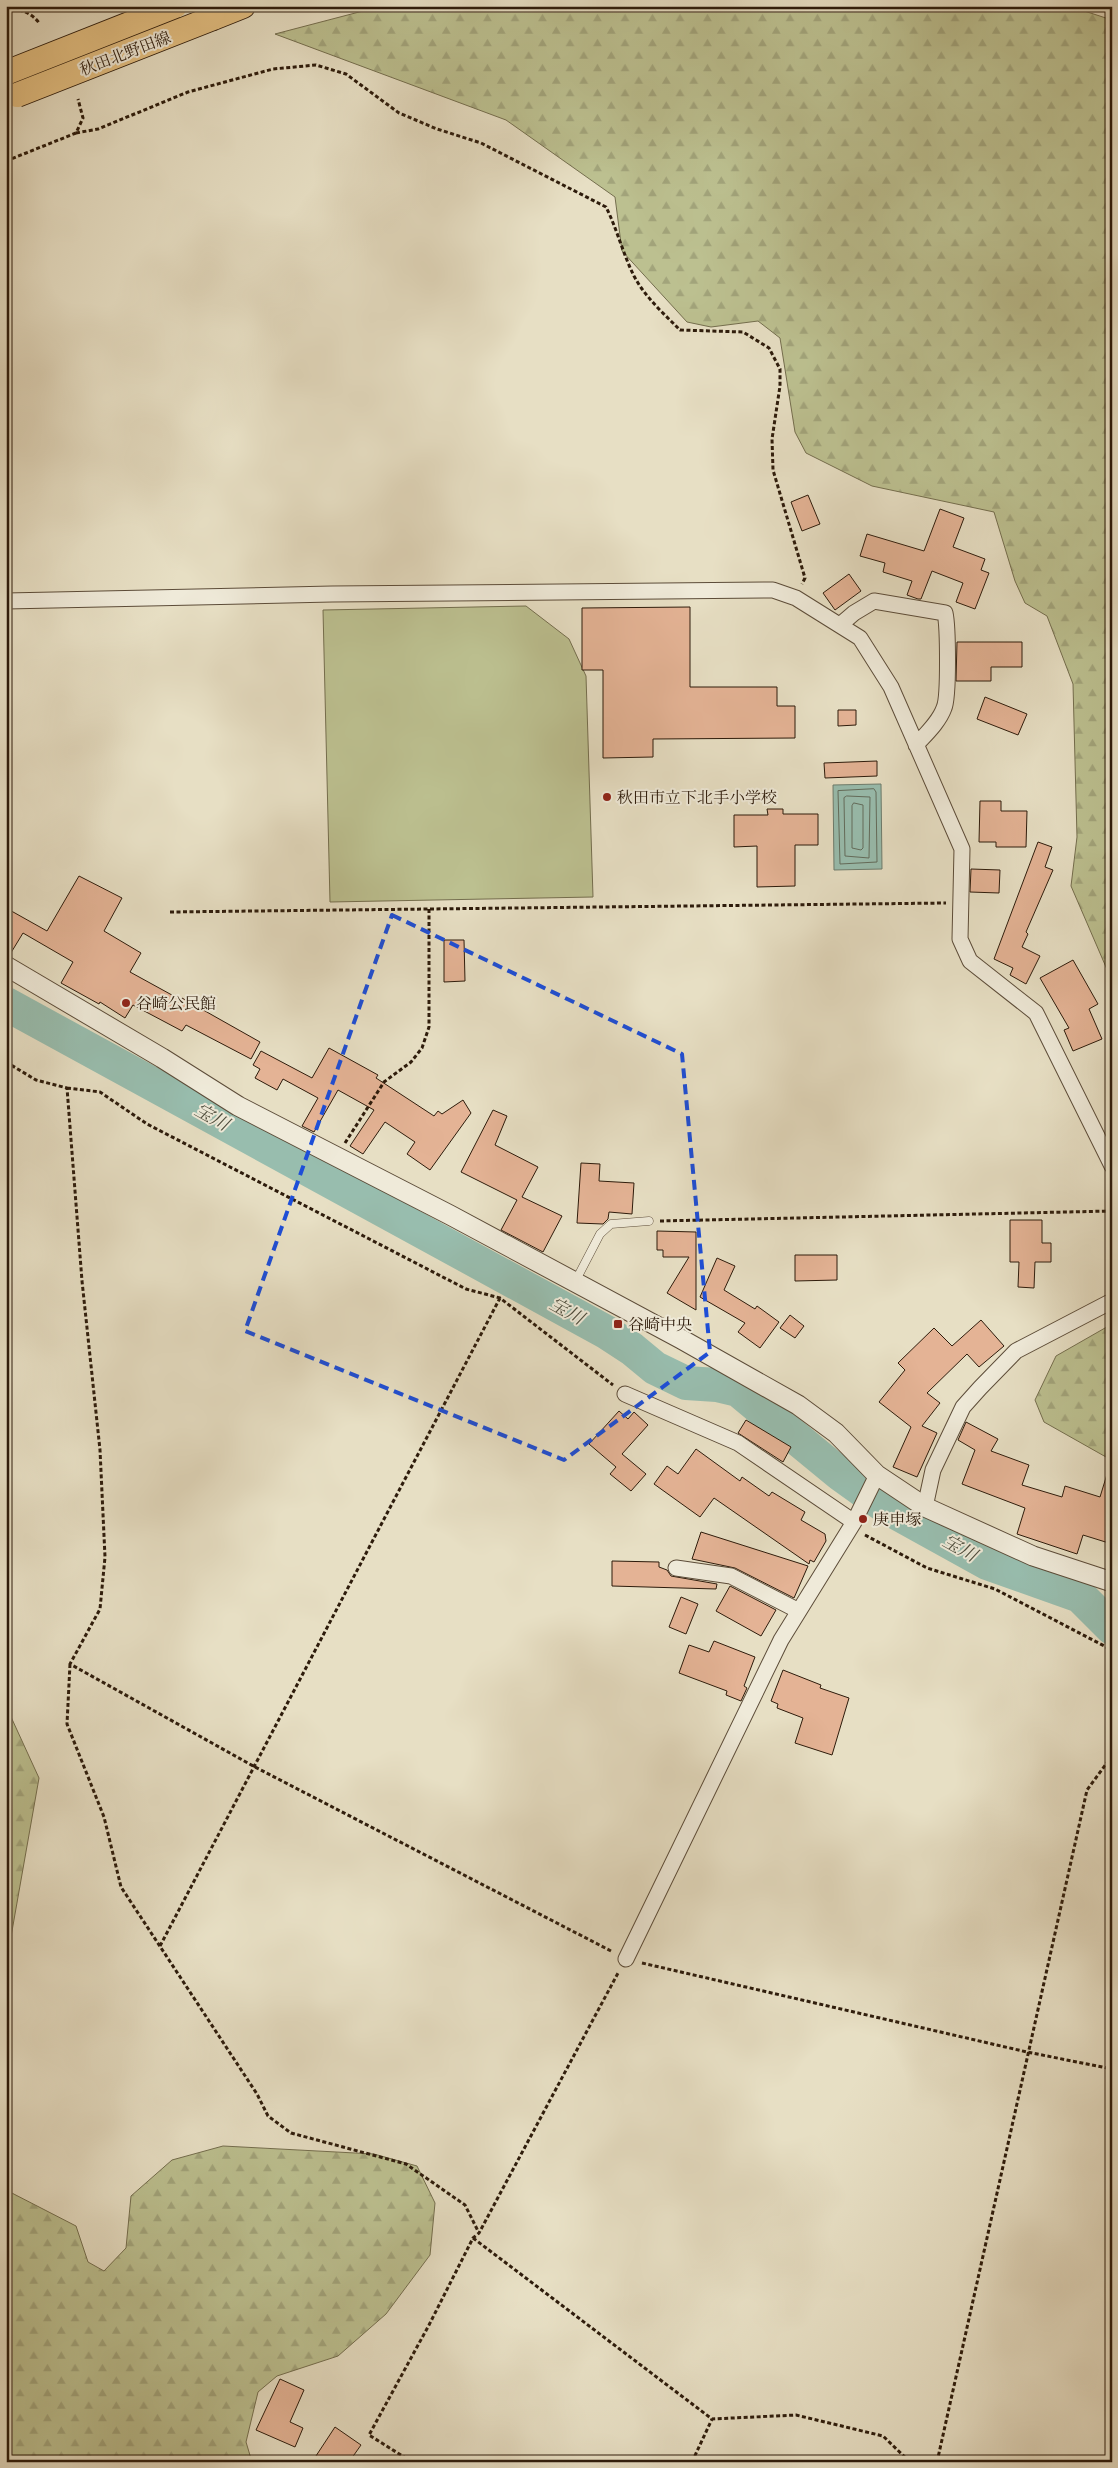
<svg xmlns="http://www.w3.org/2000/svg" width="1118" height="2468" viewBox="0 0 1118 2468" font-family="'IM FELL Double Pica','Noto Serif JP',serif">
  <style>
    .grass { fill: #bcc090; stroke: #746e4e }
    .forest { fill: url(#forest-firs); stroke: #746e4e }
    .water { fill: #98bdae; stroke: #6d7c6d }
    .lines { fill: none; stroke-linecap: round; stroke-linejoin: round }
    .shore { stroke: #626c5c; stroke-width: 1 }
    .river { stroke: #98bdae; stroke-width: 34 }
    .building { fill: #e4b395; stroke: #2d1b0b }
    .service-casing { stroke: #5c4c39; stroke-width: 9 }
    .minor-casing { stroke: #5c4c39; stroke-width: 17 }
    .tertiary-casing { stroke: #5c4c39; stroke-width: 21 }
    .primary-casing { stroke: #2d1b0b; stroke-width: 26 }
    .path { stroke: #2d1b0b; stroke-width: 3; stroke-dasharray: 4 2.5; stroke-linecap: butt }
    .service { stroke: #efead9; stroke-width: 8 }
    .minor { stroke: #efead9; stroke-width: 15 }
    .tertiary { stroke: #efead9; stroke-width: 19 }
    .primary { stroke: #e4c082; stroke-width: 24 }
    .primary-bridge-casing { stroke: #2d1b0b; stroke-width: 26; stroke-linecap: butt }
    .primary-bridge { stroke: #e4c082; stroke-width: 24 }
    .marked { fill: none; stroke: #1d4ed8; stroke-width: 4; stroke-dasharray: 10 6; stroke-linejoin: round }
    .poi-dot { fill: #8f2418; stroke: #efead9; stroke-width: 2 }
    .labels { text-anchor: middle; stroke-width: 4; stroke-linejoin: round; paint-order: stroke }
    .street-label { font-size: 16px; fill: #2d1b0b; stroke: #efead9 }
    .poi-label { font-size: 16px; fill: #2d1b0b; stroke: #efead9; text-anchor: start }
    .water-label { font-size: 18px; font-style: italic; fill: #4d4c3c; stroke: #efead9 }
  </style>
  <defs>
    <pattern id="forest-firs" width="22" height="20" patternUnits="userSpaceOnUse" patternTransform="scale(1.25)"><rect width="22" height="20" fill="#bcc090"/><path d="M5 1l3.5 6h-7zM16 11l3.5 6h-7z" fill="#a2a47b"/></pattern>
  </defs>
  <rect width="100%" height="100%" fill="#e7dfc4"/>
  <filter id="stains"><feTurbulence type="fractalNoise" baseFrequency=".004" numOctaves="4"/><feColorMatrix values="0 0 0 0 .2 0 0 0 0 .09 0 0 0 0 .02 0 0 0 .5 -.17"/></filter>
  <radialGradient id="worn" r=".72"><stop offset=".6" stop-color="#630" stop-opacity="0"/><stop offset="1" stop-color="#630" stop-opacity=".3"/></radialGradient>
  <path class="grass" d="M526,606L569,639L586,676L593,897L330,902L323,610Z"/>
  <path class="forest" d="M382,6H1069L1112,20V981L1071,886L1077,837L1073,684L1047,616L1025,603L1015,581L994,512L872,486L806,453L795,432L780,338L758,321L711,327L687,322L622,251L615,197L506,120L275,34Z
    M1112,1324V1455L1106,1457L1044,1422L1035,1400L1056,1356Z
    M6,1706L39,1778L6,1965Z
    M223,2146L374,2154L417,2166L435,2203L430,2255L386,2314L338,2356L277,2376L258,2392L246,2442L252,2462H6V2190L76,2226L88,2262L104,2271L126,2248L131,2196L172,2160Z"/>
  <path class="water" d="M881,784L882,869L834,870L833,785Z"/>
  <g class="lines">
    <path class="shore" d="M874,789L876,792L877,862L840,864L838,791Z
      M847,796L870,797L869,858L845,856L844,798Z
      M854,803L863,805V848L861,850L852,848V806Z"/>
    <path class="river" d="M6,1004L606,1332L632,1349L655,1368L686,1383L717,1385L738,1390L840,1474L886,1507L987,1563L1080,1596L1112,1628"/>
  </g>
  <path class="building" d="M808,495L820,524L802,531L791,502Z
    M940,509L964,518L953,547L985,559L981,570L989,573L975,609L956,602L963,583L932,571L921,599H918L907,595L912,581L883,572L885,563L860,556L867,534L924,551Z
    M849,574L861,591L835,610L823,593Z
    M690,607V687H777V706H795V738L653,739V757L603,758V670H582V608Z
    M957,642H1022V667H991V681H956Z
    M985,697L1027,714L1018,735L977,719Z
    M838,710H856V725L838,726Z
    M877,761V776L825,778L824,763Z
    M980,801H1001V811H1027L1026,847H996V842H979Z
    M767,809H783V814H818V845H795V886L757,887V846L734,847V815H768Z
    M1038,842L1052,847L1045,867L1053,870L1026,932L1028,934L1022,947L1040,956L1026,984L1010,975L1013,968L994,959Z
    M971,869L1000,870L999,893L970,892Z
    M79,876L122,898L104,931L141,953L130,972L181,1000L182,998L260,1042L251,1059L186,1025L182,1031L133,1005L125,1018L100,1002L99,1004L61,983L73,962L23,933L9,956L6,955V908L47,931Z
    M444,940H464L465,981L444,982Z
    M1073,960L1098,1004L1089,1009L1102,1039L1073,1051L1064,1030L1069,1028L1040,978Z
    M329,1048L378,1075L376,1078L434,1116L438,1111L442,1114L463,1100L471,1113L430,1170L407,1154L415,1142L385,1122L363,1154L350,1146L374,1110L338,1090L314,1132L302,1126L318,1098L283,1079L277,1090L255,1078L260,1069L253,1065L261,1051L312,1078Z
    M493,1110L507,1116L495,1145L538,1167L522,1197L562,1216L543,1252L501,1230L517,1200L461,1172Z
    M581,1163L600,1164L599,1181L634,1183L632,1214L609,1212L608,1219L603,1224L577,1223Z
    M1010,1220H1042V1243H1051V1262H1035L1034,1288L1018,1287L1019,1262H1010Z
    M657,1231L696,1232V1310L667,1293L689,1257H663V1250H657Z
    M795,1255H837V1280L795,1281Z
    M717,1258L735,1266L724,1290L755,1309L757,1306L779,1322L760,1348L738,1332L745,1323L700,1297Z
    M790,1315L804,1326L795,1338L780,1328Z
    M981,1320L1004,1346L979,1367L967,1354L927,1393L940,1403L922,1426L937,1433L917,1477L893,1467L911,1427L879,1402L905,1370L898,1363L934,1328L952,1346Z
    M619,1411L628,1419L634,1412L648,1425L622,1454L646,1474L631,1491L610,1474L616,1467L589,1444Z
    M746,1420L791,1447L783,1462L738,1433Z
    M966,1422L998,1439L991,1451L1029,1465L1022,1485L1062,1497L1065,1486L1100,1497L1108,1471H1112V1544L1083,1535L1077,1554L1017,1534L1025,1508L962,1484L975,1450L958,1440Z
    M696,1449L740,1481L742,1477L769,1496L772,1492L805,1512L801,1520L825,1534L826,1541L814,1562L810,1560L809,1564L714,1498L700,1517L654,1484L667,1466L678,1474Z
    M701,1532L808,1566L794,1598L735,1568L692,1559Z
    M612,1561L659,1562V1567L667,1570L671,1576L717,1584L716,1589L612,1586Z
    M730,1586L776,1610L761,1636L716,1611Z
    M681,1597L698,1604L686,1634L669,1627Z
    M714,1641L755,1657L744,1686L747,1688L741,1701L726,1695L727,1691L679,1673L689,1645L709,1652Z
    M783,1670L821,1685L820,1688L849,1698L832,1755L795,1743L803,1718L777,1708L778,1704L771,1701Z
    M280,2379L304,2390L290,2422L303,2428L295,2447L256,2430Z
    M335,2427L361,2445L349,2462H312Z"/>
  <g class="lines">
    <g class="service-casing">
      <path id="service" d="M575,1282L600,1234L611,1224L649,1221"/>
    </g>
    <g class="minor-casing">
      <path id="minor" d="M6,601L332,594L773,590L796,598L860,638L891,687L962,849L960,939L970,961L1036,1013L1112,1166
        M840,625L854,613L874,601L945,613C948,626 949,697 944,708C939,722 926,734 916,745
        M625,1394L738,1443L854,1522
        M925,1507L933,1470L963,1407L980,1388L1016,1351L1112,1301
        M676,1568L731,1576L799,1611
        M626,1959L781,1640L854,1522L877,1475"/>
    </g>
    <g class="tertiary-casing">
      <path id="tertiary" d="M6,966L162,1058L238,1106L450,1215L681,1339L798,1405L836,1433L877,1475L925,1507L1033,1556L1112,1582"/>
    </g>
    <g class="primary-casing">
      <path id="primary" d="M213,18L243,6"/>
    </g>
    <path class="path" d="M6,9C20,8 32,13 40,24
      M76,133L98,129L188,92L273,69L316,65L346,74L399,113L437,129L481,143L606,207C617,229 623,254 634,276C645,297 664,314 680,330L743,332L769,348L780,369V386L772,439L773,470L805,578L802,584
      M6,161L76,133L83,118L78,99
      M170,912L946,903
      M6,1062L36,1080L67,1088L82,1281L100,1450L105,1557L100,1609L70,1664L255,1767L613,1952
      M67,1088L100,1092L147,1124L466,1289L500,1298L613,1385
      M345,1143L384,1082L411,1062L422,1048L429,1027V909
      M660,1221L1112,1211
      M865,1535L927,1568L995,1589L1112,1650
      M70,1664L67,1724L104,1817L121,1887L257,2094L268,2116L291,2133L406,2164L465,2205L479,2233
      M160,1946L500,1298
      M642,1963L1027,2052L1112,2069
      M473,2238L712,2419L796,2415L883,2436L910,2462
      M412,2462L369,2435L429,2325L473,2238L479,2233L618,1973
      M692,2462L712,2419
      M937,2462L1087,1790L1112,1756"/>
    <use href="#service" class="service"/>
    <use href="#minor" class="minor"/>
    <use href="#tertiary" class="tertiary"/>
    <use href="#primary" class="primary"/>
    <g class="primary-bridge-casing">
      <path id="primary-bridge" d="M8,72L175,6
        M17,95L213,18"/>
    </g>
    <use href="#primary-bridge" class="primary-bridge"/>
  </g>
  <path class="marked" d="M392,915L682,1054L710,1352L564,1460L245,1331Z"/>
  <g class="poi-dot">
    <circle cx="607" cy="797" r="5"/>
    <circle cx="126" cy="1003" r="5"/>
    <rect x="613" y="1319" width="10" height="10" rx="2.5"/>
    <circle cx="863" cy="1519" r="5"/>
  </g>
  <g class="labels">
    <g class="street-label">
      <text transform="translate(125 53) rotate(-21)" y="6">秋田北野田線</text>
    </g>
    <g class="poi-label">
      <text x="617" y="803">秋田市立下北手小学校</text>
      <text x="136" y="1009">谷崎公民館</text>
      <text x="628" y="1330">谷崎中央</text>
      <text x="873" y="1525">庚申塚</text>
    </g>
    <g class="water-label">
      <text transform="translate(212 1117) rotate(29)" y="6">宝川</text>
      <text transform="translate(567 1311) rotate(29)" y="6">宝川</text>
      <text transform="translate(960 1548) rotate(29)" y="6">宝川</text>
    </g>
  </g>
  <rect width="1118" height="2468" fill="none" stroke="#e7dfc4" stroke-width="25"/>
  <rect x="8" y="8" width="1103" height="2453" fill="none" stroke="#2d1b0b" stroke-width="2.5"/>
  <rect x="12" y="12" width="1093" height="2443" fill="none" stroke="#2d1b0b"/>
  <rect width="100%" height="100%" filter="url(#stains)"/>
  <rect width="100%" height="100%" fill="url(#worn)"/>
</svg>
